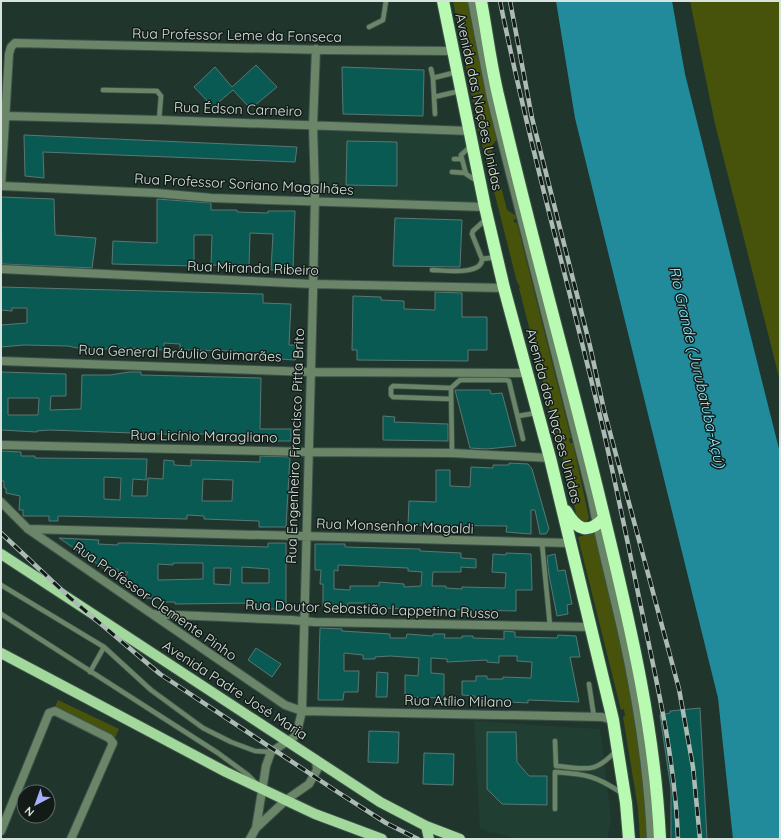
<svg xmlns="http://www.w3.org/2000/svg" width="781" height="840" viewBox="0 0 781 840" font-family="Quicksand,sans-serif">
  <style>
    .built { fill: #203e31 }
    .green { fill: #47530b }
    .water { fill: #218b9c }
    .building { fill: #0a5a54; stroke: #5a7774; fill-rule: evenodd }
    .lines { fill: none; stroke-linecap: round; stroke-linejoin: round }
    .lane-casing { stroke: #3d5249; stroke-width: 6 }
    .street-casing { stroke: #3d5249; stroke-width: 10 }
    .primary-casing { stroke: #3d5249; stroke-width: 12 }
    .highway-casing { stroke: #3d5249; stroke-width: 14 }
    .lane { stroke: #6b8568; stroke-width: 4.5 }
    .street { stroke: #6b8568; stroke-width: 8 }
    .primary { stroke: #a2d89c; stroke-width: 10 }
    .highway { stroke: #b8fab1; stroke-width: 12 }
    .rail-casing { stroke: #acbcb4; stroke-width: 4.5 }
    .rail { stroke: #121b17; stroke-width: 3; stroke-dasharray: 9; stroke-linecap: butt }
    .labels { text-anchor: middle; stroke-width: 3; stroke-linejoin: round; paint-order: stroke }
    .street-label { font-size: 14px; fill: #d6e4dd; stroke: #121b17 }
    .water-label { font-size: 15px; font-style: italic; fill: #92ebfc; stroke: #121b17 }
  </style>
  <rect width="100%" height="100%" fill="#20362d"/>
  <path class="built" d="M313,125L470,137L485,207L314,201Z
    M474,721L600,729L611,819L607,839H517L480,829Z"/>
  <path class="green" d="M453,1H469L482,73L497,139L491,147L507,210L515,215L516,219L513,220L515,223H517L571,438L569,439L570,443H573L589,518L586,522L582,523L577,517L561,451H563L562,448H560L519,288L520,287L517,282L478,128Z
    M690,1H780V381L715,124Z
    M593,533L595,534L630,675L650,839H640L638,808L623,717L625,716L624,709L621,710L578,537Z
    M58,700L119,729L115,738L54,709Z"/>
  <path class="water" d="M556,1H672L685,74L780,453V839H733L718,698L575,118Z"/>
  <path class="building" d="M256,65L277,87L253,107L247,105L233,90L213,107L194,87L215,67L232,87Z
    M342,67L424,70L423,116L343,114Z
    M24,135L297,147L295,162L43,152L44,178L25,176Z
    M347,141L397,142V186L346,185Z
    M1,197L54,199L55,235L96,238L92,268L2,264Z
    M157,199L211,203V210H237V212L268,213V211H295L293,270H271L273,234L250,233L249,266L211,265L212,235H194V266L112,264L113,241L157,243Z
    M395,218L462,220L460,267L393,266Z
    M1,287L263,294V303L291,304L289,345H297L298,357L295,360L263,358V354L236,353V351L180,350V344L164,343V350L108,347V349H82L68,346L24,345L1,347V325L27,323V308H12V311L1,310Z
    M435,292L462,293V317H487V350H468V361L357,360V350H352L353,296L381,297V300L404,301V309L435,310Z
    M1,372L66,374V396H51L50,410L81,409L82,375H110L129,372H141V375L261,378L260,429H291V441H269V437L206,434H189V435L49,430L37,431V432L1,430ZM8,398H39L38,415H8Z
    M455,390H490L491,394L502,393L516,446L487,449L470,448Z
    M383,416L395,417L394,422L448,424V441L383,440Z
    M1,451L21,452V456H35V458L147,459L146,480L133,479L132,496H147L148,478L163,479L164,460L174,461V465L191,466V460L260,462V456L290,457L286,527H259V521L204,519V516L187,515V519L58,516V521H49V516H23V510H19L20,496L6,493V488H4V481H1ZM104,477L121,478L120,500L104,499ZM203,479L233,480L232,501H202Z
    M509,463L528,464L532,469L549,529L546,534H540L535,510H531V534L506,532L507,526L408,525L409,501L436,502V470H450V486L470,487L471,467L493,468V465H509Z
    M59,538L99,540L98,544L118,545V543H131L268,547V543H286V609H256V603L175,604V602H160V599L146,598V595L123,579L128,572H118V569H105ZM173,563H203V579L158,580V564L173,565ZM242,567L269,569V583H242ZM214,568H231L230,585L214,584Z
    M315,544H345V547L420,549V551L461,553V558L476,559V568L461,567V572H433L432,586H446V588L462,589V587L505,588L506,573L492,572L493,554L506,555V553L531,554L532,590H516V611L378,608V606H365V603H348L347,607L323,606V584H320L321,570H315ZM338,565L408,568V571L422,572L421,586L404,587V584L379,582V586H350V590L334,589V570L338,571Z
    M555,554L558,571L565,570L572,604L567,605L568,614L557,616L549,575L547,556Z
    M320,628L342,629V631L390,634V638H406L407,634L433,636V634H445L444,638H462V636H473V638L504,639V631L515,632V637L557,638L558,635L576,636L580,657H570L579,702L528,700V703L475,700V696L462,695V681H476V676H487V679H503V677L531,678L532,662L517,661V656H499V663L487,662V660L447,662V659L431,658V673L444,674V698L405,697V675L418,676L419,658L390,656L375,657V659H363V655L344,653V671H359L358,692H344L343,700H318Z
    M256,648L281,664L272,677L248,660Z
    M377,672L388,673L387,697H376Z
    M700,708L707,839H671V789L660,715L670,713V711Z
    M369,731L399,732L398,763L368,762Z
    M487,732H516L517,762L529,776H547V805L502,804L487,789Z
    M424,753L454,754L453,785L423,784Z"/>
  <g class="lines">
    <g class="lane-casing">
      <path id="lane" d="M369,27L383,20L386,1
        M431,69L433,78L457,72
        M433,78L435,114
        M103,90L157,91L161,96L159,120
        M434,97L460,91
        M471,146L461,155L466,174L477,181
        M454,159H462
        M452,172L466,173
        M482,259L497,257
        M432,270C443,270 482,276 482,259L472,234L473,231L486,219
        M451,388L393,386L391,388V395L393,397L451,399
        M518,416L536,413
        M452,453L451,388L460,380H506L509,381L523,439
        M542,543L550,626
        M1,585L104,647L151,690L203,728L231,742L255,751L271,752
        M1,614L218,753L248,775L256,783
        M90,672L104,647
        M589,684L594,717
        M555,741L556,766C586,768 593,775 616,751
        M555,809V772C586,774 597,776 623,794"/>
    </g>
    <g class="street-casing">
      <path id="street" d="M472,1L491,98L592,499C600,544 612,587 622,632C637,700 648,769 651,839
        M6,116L159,120L470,131
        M1,186L9,54L11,47L15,43L327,50L452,51
        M2,186L156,193L212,198L485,207
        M1,269L312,284L504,288
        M1,361L310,372L527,373
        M1,445L308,452L452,453L550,458
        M1,502L28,529L285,705L302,711L602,717L613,720
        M28,529L570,543
        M153,614L291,620L314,622L591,627
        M256,828L286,800L309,784L317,770L316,759
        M1,831L49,713L55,711L109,738L113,743L71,839
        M250,839L256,828L266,766L271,752L294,737L297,732L302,711L313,293L315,194L313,125L316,49"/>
    </g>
    <g class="primary-casing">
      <path id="primary" d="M1,554L380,802L426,826L460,839
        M1,653L226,772L315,814L382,839
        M426,826L429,839"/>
    </g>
    <g class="highway-casing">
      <path id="highway" d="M443,1L485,207L504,288L550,458L613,720L626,803L629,839
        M481,1C487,33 491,67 499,99C532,243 573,385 607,529C632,633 655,732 660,839
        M566,511C577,530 588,535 604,518"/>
    </g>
    <use href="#lane" class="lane"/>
    <use href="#street" class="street"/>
    <use href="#primary" class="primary"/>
    <use href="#highway" class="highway"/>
    <g class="rail-casing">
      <path id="rail" d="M500,1C528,139 566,275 599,412C613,470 625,529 637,588C654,671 675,754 678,839
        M510,1L532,118L590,346L604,410L679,689L693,767L700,839
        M1,533L69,597L160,674L336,791L386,823L418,839"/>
    </g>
    <use href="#rail" class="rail"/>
  </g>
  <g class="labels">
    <g class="street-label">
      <text transform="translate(237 35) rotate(1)" y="5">Rua Professor Leme da Fonseca</text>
      <text transform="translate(479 102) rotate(78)" y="5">Avenida das Nações Unidas</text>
      <text transform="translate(238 109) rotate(2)" y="5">Rua Édson Carneiro</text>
      <text transform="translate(244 184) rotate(3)" y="5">Rua Professor Soriano Magalhães</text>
      <text transform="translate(253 268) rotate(2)" y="5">Rua Miranda Ribeiro</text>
      <text transform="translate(180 353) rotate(2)" y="5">Rua General Bráulio Guimarães</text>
      <text transform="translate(554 416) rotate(75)" y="5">Avenida das Nações Unidas</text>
      <text transform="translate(204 436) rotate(1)" y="5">Rua Licínio Maragliano</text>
      <text transform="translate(295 446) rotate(-88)" y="5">Rua Engenheiro Francisco Pitta Brito</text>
      <text transform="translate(395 526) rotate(2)" y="5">Rua Monsenhor Magaldi</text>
      <text transform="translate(155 601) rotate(35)" y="5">Rua Professor Clemente Pinho</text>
      <text transform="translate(372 609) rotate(2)" y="5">Rua Doutor Sebastião Lappetina Russo</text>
      <text transform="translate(235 690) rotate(33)" y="5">Avenida Padre José Maria</text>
      <text transform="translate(458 701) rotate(1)" y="5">Rua Atílio Milano</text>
    </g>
    <g class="water-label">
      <text transform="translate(697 367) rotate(77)" y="5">Rio Grande (Jurubatuba-Açú)</text>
    </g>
  </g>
  <rect width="781" height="840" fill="none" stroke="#d6e4dd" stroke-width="4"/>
  <g transform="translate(36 804) rotate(221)"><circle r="19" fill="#121b17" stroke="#606b66"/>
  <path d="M0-3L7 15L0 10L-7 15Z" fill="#a8b0fc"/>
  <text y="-6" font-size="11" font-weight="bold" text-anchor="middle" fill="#d6e4dd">N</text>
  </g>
</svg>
